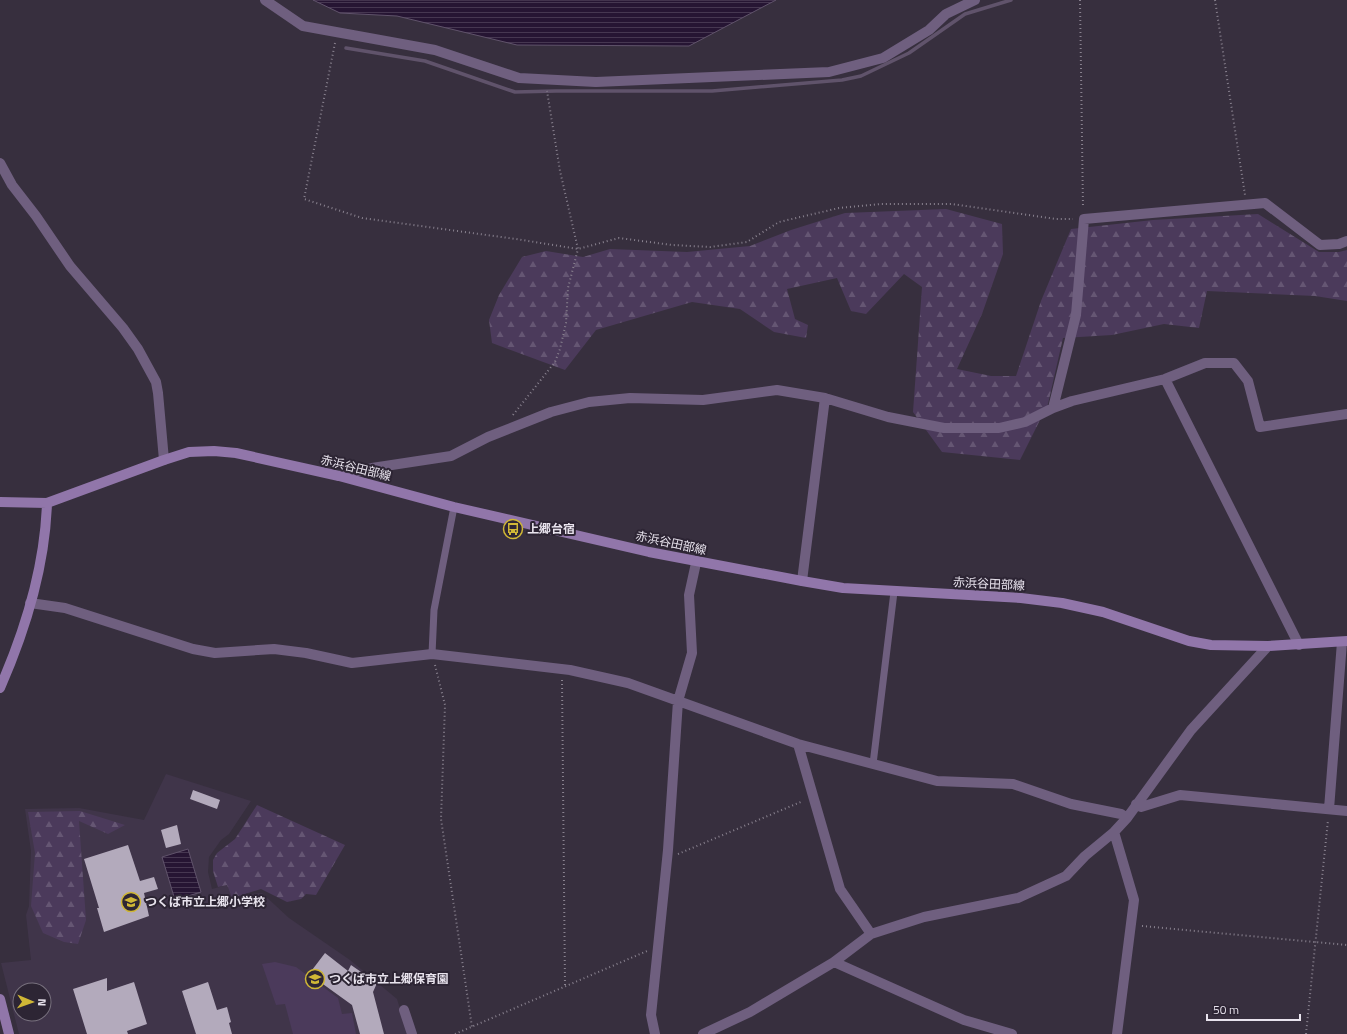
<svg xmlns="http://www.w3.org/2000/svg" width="1347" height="1034" viewBox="0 0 1347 1034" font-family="'Titillium Web','Noto Sans JP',sans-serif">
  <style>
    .built { fill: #40354a; fill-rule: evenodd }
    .green { fill: #4b3a5b }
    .forest { fill: url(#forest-firs) }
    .water { fill: url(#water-rules); stroke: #60536b }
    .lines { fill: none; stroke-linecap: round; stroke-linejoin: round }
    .stream { stroke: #60536b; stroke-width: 3.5 }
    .building { fill: #b3aabc }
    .path { stroke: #89828f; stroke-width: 2; stroke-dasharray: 1 3; stroke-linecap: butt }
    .lane { stroke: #6f5f7f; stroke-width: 7 }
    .street { stroke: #6f5f7f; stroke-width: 10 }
    .secondary { stroke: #9176aa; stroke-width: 10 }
    .labels { text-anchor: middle; stroke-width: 4; stroke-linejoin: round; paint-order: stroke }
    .street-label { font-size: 12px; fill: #e8e3ed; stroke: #2d2534 }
    .poi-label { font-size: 12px; font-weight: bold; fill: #e8e3ed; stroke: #2d2534; text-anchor: start }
  </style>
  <defs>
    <pattern id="forest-firs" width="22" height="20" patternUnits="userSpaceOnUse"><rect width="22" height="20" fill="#4b3a5b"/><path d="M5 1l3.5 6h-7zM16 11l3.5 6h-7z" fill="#655673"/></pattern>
    <pattern id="water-rules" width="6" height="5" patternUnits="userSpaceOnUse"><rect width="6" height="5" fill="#261533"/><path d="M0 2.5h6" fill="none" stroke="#463751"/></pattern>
  </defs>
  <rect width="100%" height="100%" fill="#372f3e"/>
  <path class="built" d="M166,774L251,801L229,834L221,840L209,857L208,872L212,889L227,885L236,908L244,903L240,895L262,893L289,918L350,960L397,999L408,1034H19L1,963L31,960L26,915L29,906L31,851L25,809L79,808L144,820ZM20,990H44V1014H20Z"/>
  <path class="green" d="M275,962L296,967L338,998L342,1014L352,1013L356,1034H293L285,1004L276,1005L262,964Z"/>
  <path class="forest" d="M946,209L1002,224L1003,254L982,314L957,369L991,376H1016L1041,301L1071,229L1153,220L1258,214L1319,252H1339L1347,250V301L1315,296L1207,291L1199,328L1164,324L1112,335L1063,338L1048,404L1020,460L942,452L913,412L922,287L904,274L866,314L851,311L837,278L787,289L795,319L808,325L806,338L774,332L740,309L692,302L596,330L565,370L492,343L489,320L499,295L522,257L546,251L583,257L610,249L687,252L750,246L791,230L845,213Z
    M257,805L345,845L316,895L306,894L301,899L287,902L261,889L232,898L227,885L218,887L213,871V860L217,853L235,839Z
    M80,811L125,825L108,834L79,821L86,920L78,944L64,942L43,933L31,906L35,853L28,812Z"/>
  <path class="water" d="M313,0H776L689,46L517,45L397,16L340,13Z
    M188,849L201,892L175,900L162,857Z"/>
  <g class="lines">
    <path class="stream" d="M346,48L425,61L515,92L556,91H712L842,80L861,76L909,53L965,14L1011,0"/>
  </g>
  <path class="building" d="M193,790L220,800L217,809L190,799Z
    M177,825L181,844L166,848L161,830Z
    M128,845L140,881L154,877L158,889L144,893L149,916L104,932L97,908H99L84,859Z
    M325,953L348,971L351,965L377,983L373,992L384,1034H360L352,1005L309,974Z
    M107,978V991L134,982L147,1024L127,1031L128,1034H87L73,989Z
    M208,982L217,1010L227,1007L231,1022L229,1023L232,1034H196L182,991Z"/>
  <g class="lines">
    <path class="path" d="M1080,0L1083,208
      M1215,0L1245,195
      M335,43L304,199L362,218L516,239L578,249L619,238L672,245L710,247L747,242L779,222L839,208L881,204H952L1056,219H1073
      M513,415L555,362L560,349L566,323L568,288L578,249L560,171L547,91
      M435,665L445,705L441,819L472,1027
      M562,680L565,986
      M678,854L803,801
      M1142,926L1347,945
      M455,1034L647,951
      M1306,1034L1328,820"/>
    <path class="lane" d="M432,654L434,610L454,507
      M873,764L894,592"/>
    <path class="street" d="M265,0L303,26L435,50L519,78L596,82L829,72L883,58L929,30L946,14L975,0
      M0,163L12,185L36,216L70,266L123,328L138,349L156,382L158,393L164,460
      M1165,379L1299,645
      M1053,408L1076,315L1084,219L1265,203L1320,245L1339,244L1347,241
      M339,476L372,468L451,456L488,437L551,412L589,402L630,398L703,400L777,390L825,398L888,417L944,428H999L1025,422L1053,408L1072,401L1165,379L1205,363H1234L1248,381L1260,427L1347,414
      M802,581L825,398
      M30,603L65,608L193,649L215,653L274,649L306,653L352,663L432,654L570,670L628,683L798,744L937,781L1013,784L1071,804L1121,814L1127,818
      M798,744L840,889L871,934
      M1136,804L1141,807L1180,795L1347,811
      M1329,809L1342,642
      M1114,832L1134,900L1117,1034
      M834,962L964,1020L1012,1034
      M404,1010L412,1034
      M655,1034L651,1015L668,850L678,701L692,653L689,595L696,563
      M703,1034L750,1012L834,962L871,934L924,917L1018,898L1066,876L1085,856L1114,832L1127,818L1191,730L1268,646"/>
    <path class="secondary" d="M0,502L47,503L164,460L189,452L214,451L236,453L339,476L454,507L649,552L802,581L843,588L1021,598L1062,603L1103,612L1189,641L1211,645L1268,646L1347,641
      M0,688C25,631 45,566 47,503
      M0,999L9,1034"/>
  </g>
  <defs>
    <g id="bus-ring" transform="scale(1)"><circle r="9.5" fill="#2d2534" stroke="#d0b736" stroke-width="1.5"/><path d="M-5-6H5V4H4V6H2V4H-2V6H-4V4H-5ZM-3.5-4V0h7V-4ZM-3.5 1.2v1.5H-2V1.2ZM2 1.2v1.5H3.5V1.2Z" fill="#d0b736"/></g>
    <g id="school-ring" transform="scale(1)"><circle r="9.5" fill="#2d2534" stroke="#d0b736" stroke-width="1.5"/><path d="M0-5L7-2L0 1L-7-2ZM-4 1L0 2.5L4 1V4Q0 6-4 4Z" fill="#d0b736"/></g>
  </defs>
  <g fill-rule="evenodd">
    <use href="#bus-ring" x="513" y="529"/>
    <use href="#school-ring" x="131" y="902"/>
    <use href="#school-ring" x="315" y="979"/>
  </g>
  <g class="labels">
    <g class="street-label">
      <text transform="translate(356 468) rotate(14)" y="4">赤浜谷田部線</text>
      <text transform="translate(671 543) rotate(12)" y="4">赤浜谷田部線</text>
      <text transform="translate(989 584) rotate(3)" y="4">赤浜谷田部線</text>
    </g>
    <g class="poi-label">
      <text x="527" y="533">上郷台宿</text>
      <text x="145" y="906">つくば市立上郷小学校</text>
      <text x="329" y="983">つくば市立上郷保育園</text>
    </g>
  </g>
  <g transform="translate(32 1002) rotate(92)"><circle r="19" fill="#2d2534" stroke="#78717e"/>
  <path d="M0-3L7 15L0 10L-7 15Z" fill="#d0b736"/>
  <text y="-6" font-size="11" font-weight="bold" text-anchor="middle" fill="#e8e3ed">N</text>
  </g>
  <path d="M1207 1014v6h93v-6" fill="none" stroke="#e8e3ed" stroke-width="2"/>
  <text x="1213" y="1014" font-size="12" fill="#e8e3ed" stroke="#2d2534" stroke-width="3" paint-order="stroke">50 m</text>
</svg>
